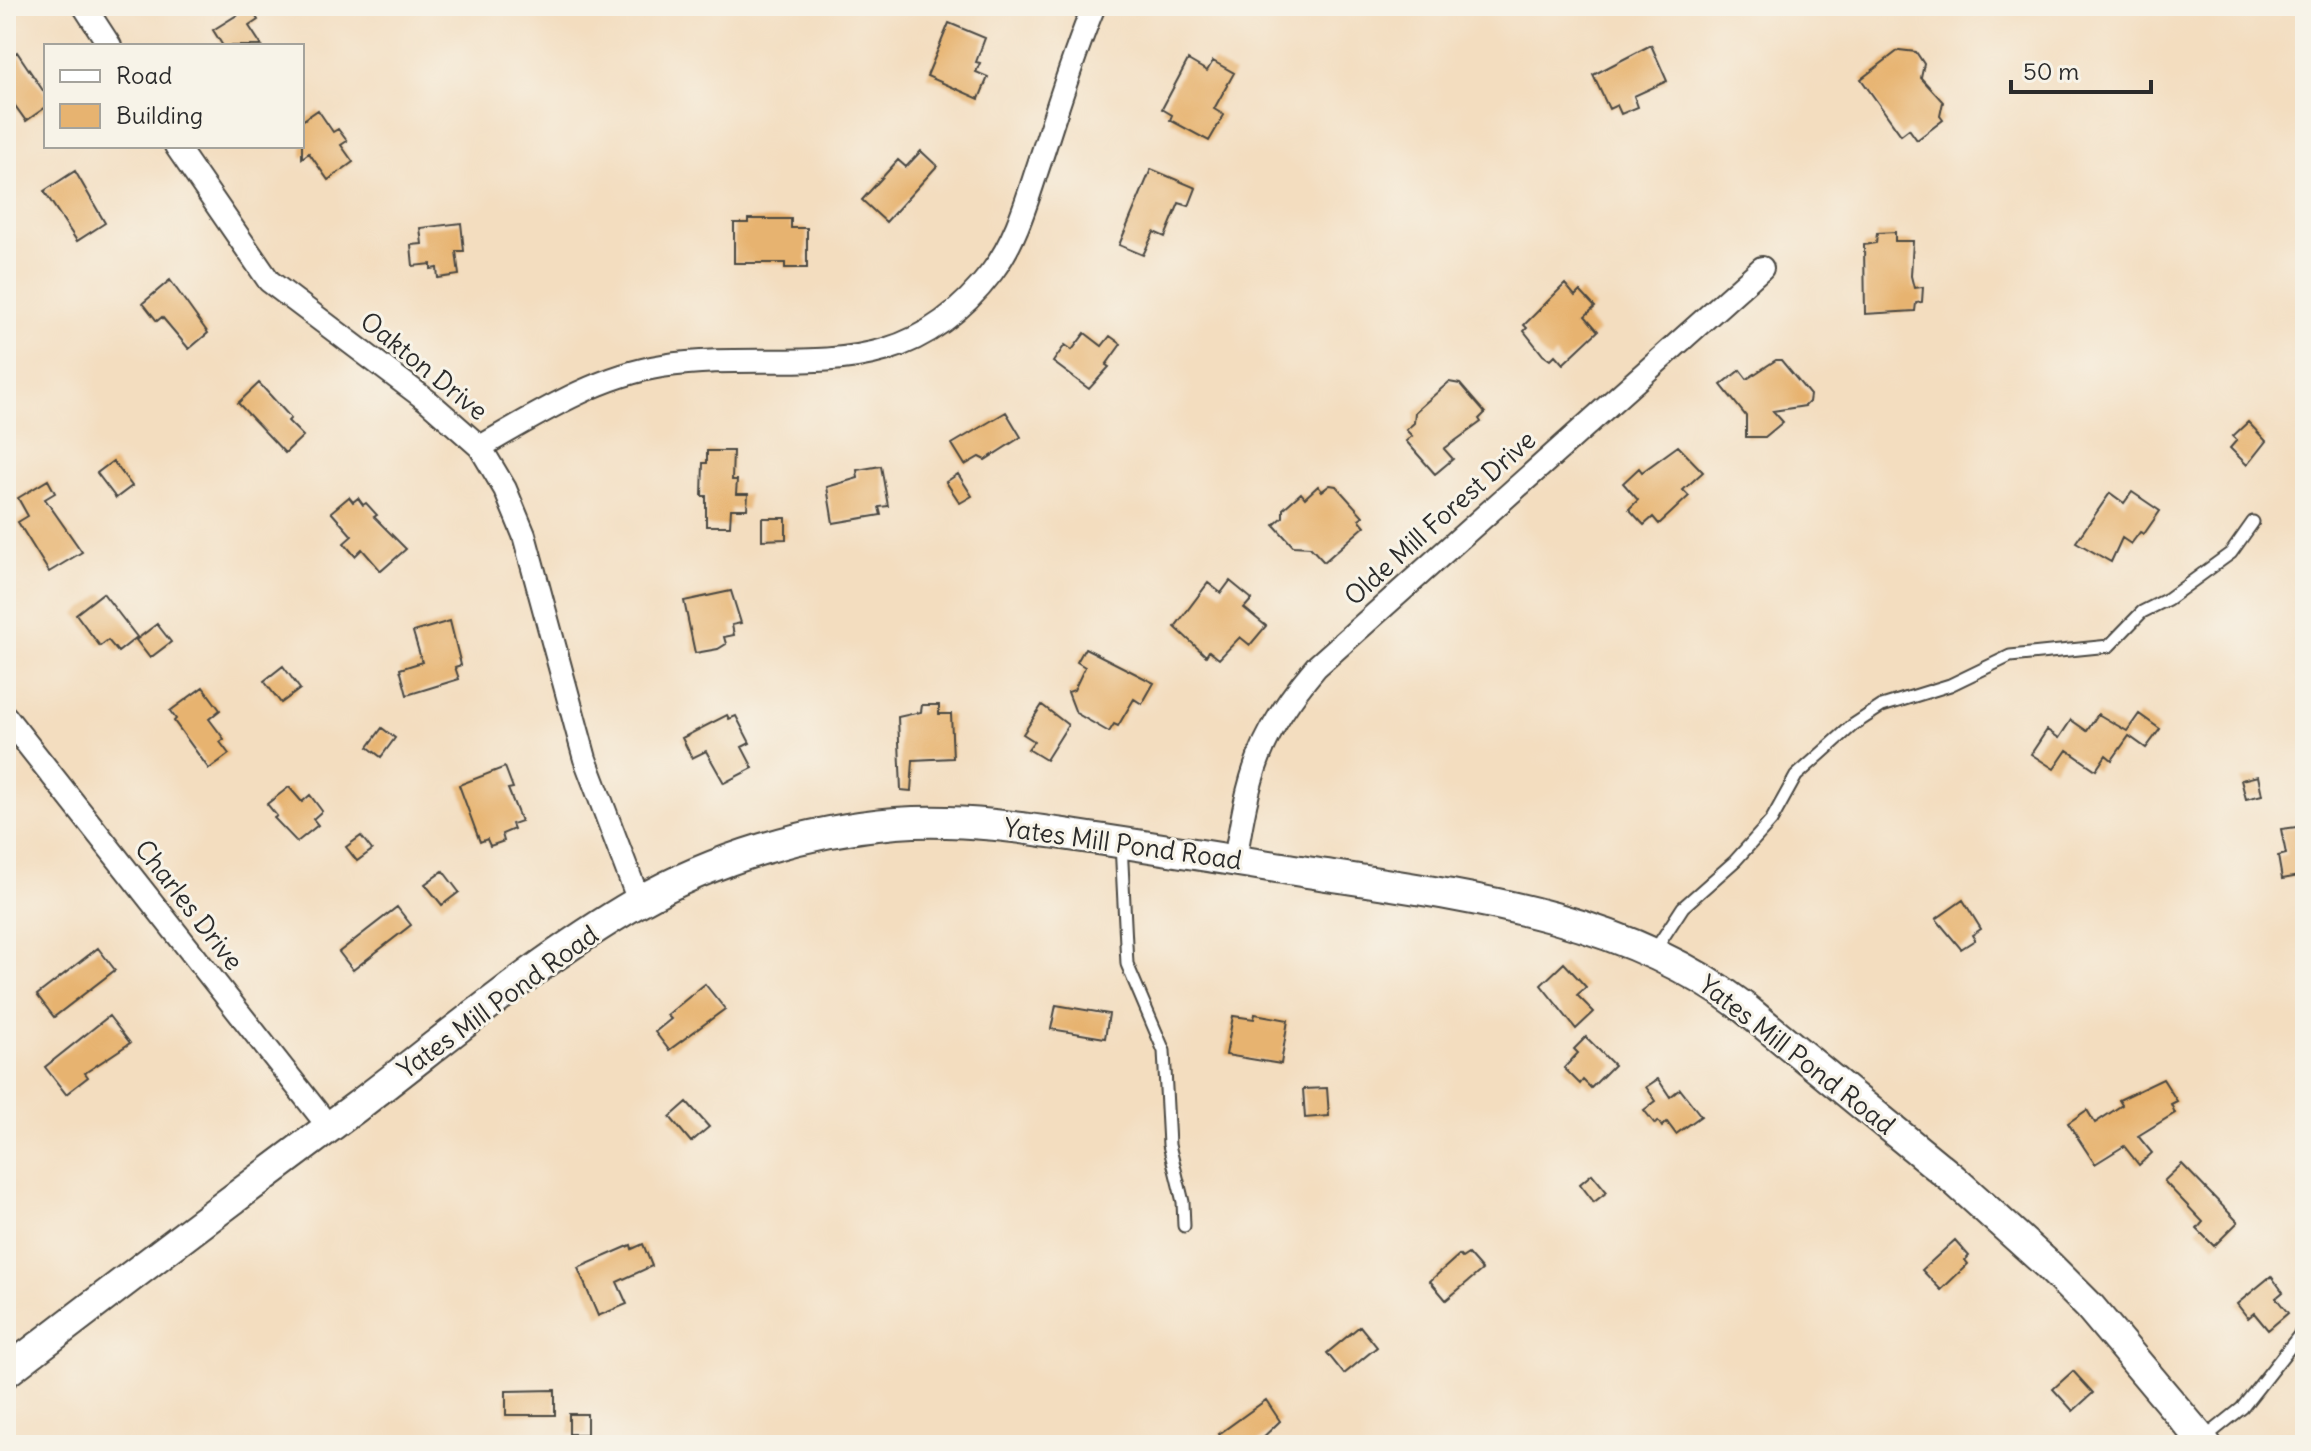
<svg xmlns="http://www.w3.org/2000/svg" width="2311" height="1451" viewBox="0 0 2311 1451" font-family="Delius,sans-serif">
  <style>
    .building { fill: #e7b370 }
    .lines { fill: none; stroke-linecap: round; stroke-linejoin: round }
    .lane-casing { stroke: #494641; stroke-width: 15 }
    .street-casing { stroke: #494641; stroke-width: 26 }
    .secondary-casing { stroke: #494641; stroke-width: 34 }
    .lane { stroke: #fff; stroke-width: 11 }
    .street { stroke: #fff; stroke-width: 22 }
    .secondary { stroke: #fff; stroke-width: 30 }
    .labels { text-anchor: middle; stroke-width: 6; stroke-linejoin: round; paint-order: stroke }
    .street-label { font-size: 26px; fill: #2b2b2b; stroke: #f7f3e8 }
  </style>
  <rect width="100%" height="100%" fill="#f7f3e8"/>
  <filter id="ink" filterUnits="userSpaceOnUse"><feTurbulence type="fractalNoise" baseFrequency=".0125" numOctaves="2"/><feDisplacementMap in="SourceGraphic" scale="16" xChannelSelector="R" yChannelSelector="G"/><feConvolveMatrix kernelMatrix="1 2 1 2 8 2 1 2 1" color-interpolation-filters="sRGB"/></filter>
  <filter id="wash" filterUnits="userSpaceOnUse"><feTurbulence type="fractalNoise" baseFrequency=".006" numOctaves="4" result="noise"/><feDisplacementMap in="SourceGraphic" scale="32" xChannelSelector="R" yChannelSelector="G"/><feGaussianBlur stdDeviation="1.8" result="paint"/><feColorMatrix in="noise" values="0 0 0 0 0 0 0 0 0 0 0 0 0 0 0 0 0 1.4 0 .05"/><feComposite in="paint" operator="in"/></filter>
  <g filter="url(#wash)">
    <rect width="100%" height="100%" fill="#f3ddbf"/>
    <g id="blocks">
      <path class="building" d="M250,7L258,20L249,26L262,46H223L213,30Z
        M949,23L985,38L976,62L980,63L976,72L988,77L979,99L927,76Z
        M1651,45L1667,81L1634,96L1638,107L1621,114L1617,105L1609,109L1593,75Z
        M1899,50L1916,52L1924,64L1921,78L1943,102L1940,116L1943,120L1917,140L1909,129L1901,135L1861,79Z
        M17,52L46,95V107L26,121L6,93V60Z
        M1188,60L1207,71L1213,61L1234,73L1214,109L1224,115L1209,141L1170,120L1172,115L1162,109Z
        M318,110L333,132L338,129L347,141L341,145L353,162L328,180L309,153L302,158V121Z
        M921,151L937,166L886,222L862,200L898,160L906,167Z
        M1151,169L1196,188L1189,206L1179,203L1165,237L1154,232L1143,255L1119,245Z
        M75,171L105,223L77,241L44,191Z
        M748,219H791V228H807V268H785V263H734V223H748Z
        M461,223L464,251H456L459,275L438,278L437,268L431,269V264L413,266L411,245L422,244L420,228Z
        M1895,232V241H1913L1911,276L1914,288L1923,287L1922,302L1916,303L1915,311L1865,314L1864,245L1876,243L1877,233Z
        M170,280L208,333L189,349L162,317L157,321L143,303Z
        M1565,284L1575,296L1580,291L1595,307L1585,316L1598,331L1563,364L1555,355L1550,360L1543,355L1524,331L1527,328L1524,325Z
        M1085,333L1102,346L1110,336L1121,344L1106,365L1109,367L1089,389L1053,362L1065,345L1072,350Z
        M1776,360H1781L1810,395L1809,402L1805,406L1773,411L1783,422L1765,437H1746V416L1721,385L1740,370L1747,379Z
        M1449,382L1460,384L1485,413L1479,419L1481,422L1444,449L1453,459L1435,474L1406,441L1412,436L1406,430L1414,423L1415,412Z
        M259,383L291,418L288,421L303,436L285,453L238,403Z
        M1006,412L1021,437L985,460L979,457L965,465L952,444Z
        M2248,422L2266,441L2247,465L2230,448L2237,440L2233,436Z
        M1678,446L1703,472L1683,490L1689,496L1659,524L1653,517L1644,525L1629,509L1638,500L1623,483L1639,468L1642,472Z
        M707,451H733L732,480H737L736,494H748L747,509H731L730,526H706V496H702L703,463H707Z
        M113,461L132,486L116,498L97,473Z
        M881,466L888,506L879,507L881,515L833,523L827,487L858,478L857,470Z
        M958,474L972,496L960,503L946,482Z
        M48,480L55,493L45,499L82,552L49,572L18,522L28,516L18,498Z
        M1330,485L1336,486L1363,516L1359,519L1365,526L1324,562L1310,547L1293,546L1274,525L1283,517V509L1301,493L1305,498L1318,486L1322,491Z
        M2132,492L2160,511L2144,534L2140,532L2131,544L2122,538L2111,562L2076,542L2110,493L2124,503Z
        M349,497L353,502L358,498L363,505L366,503L377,515L374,517L406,549L381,571L362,549L355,556L344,543L352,536L331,512Z
        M762,518H786V539L762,540Z
        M1230,581L1252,599L1244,608L1266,626L1250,645L1240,637L1219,659L1209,651L1206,656L1175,627L1208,583L1221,593Z
        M731,591L741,623L732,625L734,635L724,637L726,644L718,649L695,653L684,601Z
        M103,593L137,637L118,652L108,640L100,646L76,614Z
        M450,621L461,665L455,667L459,679L407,695L400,669L422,662L413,632Z
        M157,624L171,642L150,658L136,640Z
        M1085,648L1154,683L1142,704L1134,699L1118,726L1114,724L1109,732L1076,713L1068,692L1074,690L1085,667L1077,662Z
        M283,666L300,689L281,703L264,681Z
        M203,687L220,710L209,719L224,739L220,742L229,754L209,769L174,721L176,719L170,711Z
        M922,705H939V714H951L953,758L913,760L911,791L901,790L898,717L921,712Z
        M1042,705L1068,725L1046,760L1028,749L1034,741L1023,734Z
        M2098,714L2127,731L2139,714L2160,729L2146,748L2129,736L2112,760L2106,755L2096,770L2067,750L2054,769L2031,754L2047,730L2059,738L2071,720L2087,731Z
        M727,715L729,719L736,716L750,743L742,747L753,768L724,783L706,751L692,758L682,738Z
        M382,728L395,738L381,757L368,747Z
        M505,767L513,788L508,789L521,821L512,824L514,829L502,834L504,841L490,846L487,839L480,842L459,785Z
        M2258,776L2262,795L2246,799L2241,780Z
        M289,787L302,802L310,795L322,811L313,819L318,825L297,842L274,818L277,816L267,804Z
        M2305,826V875L2282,879L2278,856L2286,854L2281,829Z
        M361,836L372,850L357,861L346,847Z
        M443,871L459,892L442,905L425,884Z
        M1963,900L1981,929L1972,935L1975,940L1961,949L1936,919Z
        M397,907L411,925L353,970L339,952Z
        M98,948L115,970L54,1017L37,995Z
        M1564,963L1586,987L1577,995L1594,1012L1576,1029L1541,985Z
        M705,984L725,1009L669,1050L655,1032L671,1019L667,1015Z
        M1056,1005L1109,1014L1105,1038L1051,1029Z
        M1255,1014L1288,1020L1281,1064L1226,1055L1233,1016L1254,1019Z
        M109,1016L130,1043L85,1073L88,1077L66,1094L45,1067Z
        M1586,1037L1614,1065L1591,1088L1583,1080L1580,1084L1564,1068L1578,1053L1574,1049Z
        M1658,1079L1670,1097L1680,1089L1701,1116L1676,1134L1667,1122L1662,1127L1658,1121L1655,1124L1644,1110L1656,1101L1646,1087Z
        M2163,1079L2177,1101L2171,1104L2175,1113L2138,1136L2152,1153L2139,1165L2124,1146L2095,1164L2068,1123L2087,1110L2095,1123L2122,1105L2119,1100Z
        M1327,1088L1329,1116L1305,1118L1303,1089Z
        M687,1102L709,1127L691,1142L670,1117Z
        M2182,1164L2238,1222L2214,1246L2197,1229L2203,1222L2164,1181Z
        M1592,1174L1607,1192L1594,1202L1580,1184Z
        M1955,1240L1969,1256L1965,1260L1968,1264L1941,1290L1922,1270Z
        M643,1244L652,1266L617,1282L627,1304L598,1316L578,1268L631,1245L632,1249Z
        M1468,1254L1482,1270L1446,1300L1430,1281L1459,1255L1462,1258Z
        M2271,1276L2283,1292L2276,1298L2288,1313L2268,1330L2254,1313L2248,1318L2237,1304Z
        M1360,1326L1377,1347L1344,1374L1327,1353Z
        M2073,1371L2093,1393L2073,1411L2053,1389Z
        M555,1390V1415H506V1391Z
        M1266,1400L1280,1421L1255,1445L1250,1439L1241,1445H1227L1219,1434Z
        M569,1414H587V1434H569Z"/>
    </g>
  </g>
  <g filter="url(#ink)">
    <use href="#blocks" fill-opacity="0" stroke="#494641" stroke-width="2"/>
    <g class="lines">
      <g class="lane-casing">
        <path id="lane" d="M1121,843L1127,964L1164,1051L1169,1145L1183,1202L1184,1226
          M1653,953L1683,907L1735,861L1771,821L1796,776L1853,725L1882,706L1950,685L2010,656L2109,646L2142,612L2168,599L2231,553L2253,522
          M2202,1440L2242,1408L2305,1328"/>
      </g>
      <g class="street-casing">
        <path id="street" d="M84,6L110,46
          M176,146L269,281L429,402L480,447L505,489L524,535L585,759L639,901
          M480,447C536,415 597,376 662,366C790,347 898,396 992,272C1014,243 1025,207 1036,173C1055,117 1071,60 1094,6
          M6,717L329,1127
          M1235,861C1249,774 1258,735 1316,667L1762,268"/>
      </g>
      <g class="secondary-casing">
        <path id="secondary" d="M6,1372C122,1283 238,1195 355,1108C447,1038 538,960 638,902C715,858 809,830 896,823C962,818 1026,828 1090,838C1160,848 1231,860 1301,871C1452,895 1617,911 1742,1006L1953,1179L2048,1265L2090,1307L2206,1445"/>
      </g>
      <use href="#lane" class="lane"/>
      <use href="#street" class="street"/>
      <use href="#secondary" class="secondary"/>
    </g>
  </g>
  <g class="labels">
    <g class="street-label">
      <text transform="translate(424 366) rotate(39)" y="9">Oakton Drive</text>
      <text transform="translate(1440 518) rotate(-42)" y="9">Olde Mill Forest Drive</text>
      <text transform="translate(1123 844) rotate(8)" y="9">Yates Mill Pond Road</text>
      <text transform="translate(189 905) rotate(52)" y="9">Charles Drive</text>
      <text transform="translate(498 1002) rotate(-36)" y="9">Yates Mill Pond Road</text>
      <text transform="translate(1797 1055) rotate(38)" y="9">Yates Mill Pond Road</text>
    </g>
  </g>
  <rect width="2311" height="1451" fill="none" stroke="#f7f3e8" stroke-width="32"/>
  <rect x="44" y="44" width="260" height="104" fill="#f7f3e8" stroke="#a5a39c" stroke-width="2"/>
  <rect x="60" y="70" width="40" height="12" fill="#ffffff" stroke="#a5a39c" stroke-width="2"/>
  <text x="116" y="84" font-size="24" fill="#2b2b2b">Road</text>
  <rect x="60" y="104" width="40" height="24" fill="#e7b370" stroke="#a5a39c" stroke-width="2"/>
  <text x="116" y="124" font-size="24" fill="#2b2b2b">Building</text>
  <path d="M2011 80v12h140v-12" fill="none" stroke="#2b2b2b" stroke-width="4"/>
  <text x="2023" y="80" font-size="24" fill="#2b2b2b" stroke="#f7f3e8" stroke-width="6" paint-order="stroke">50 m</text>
</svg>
